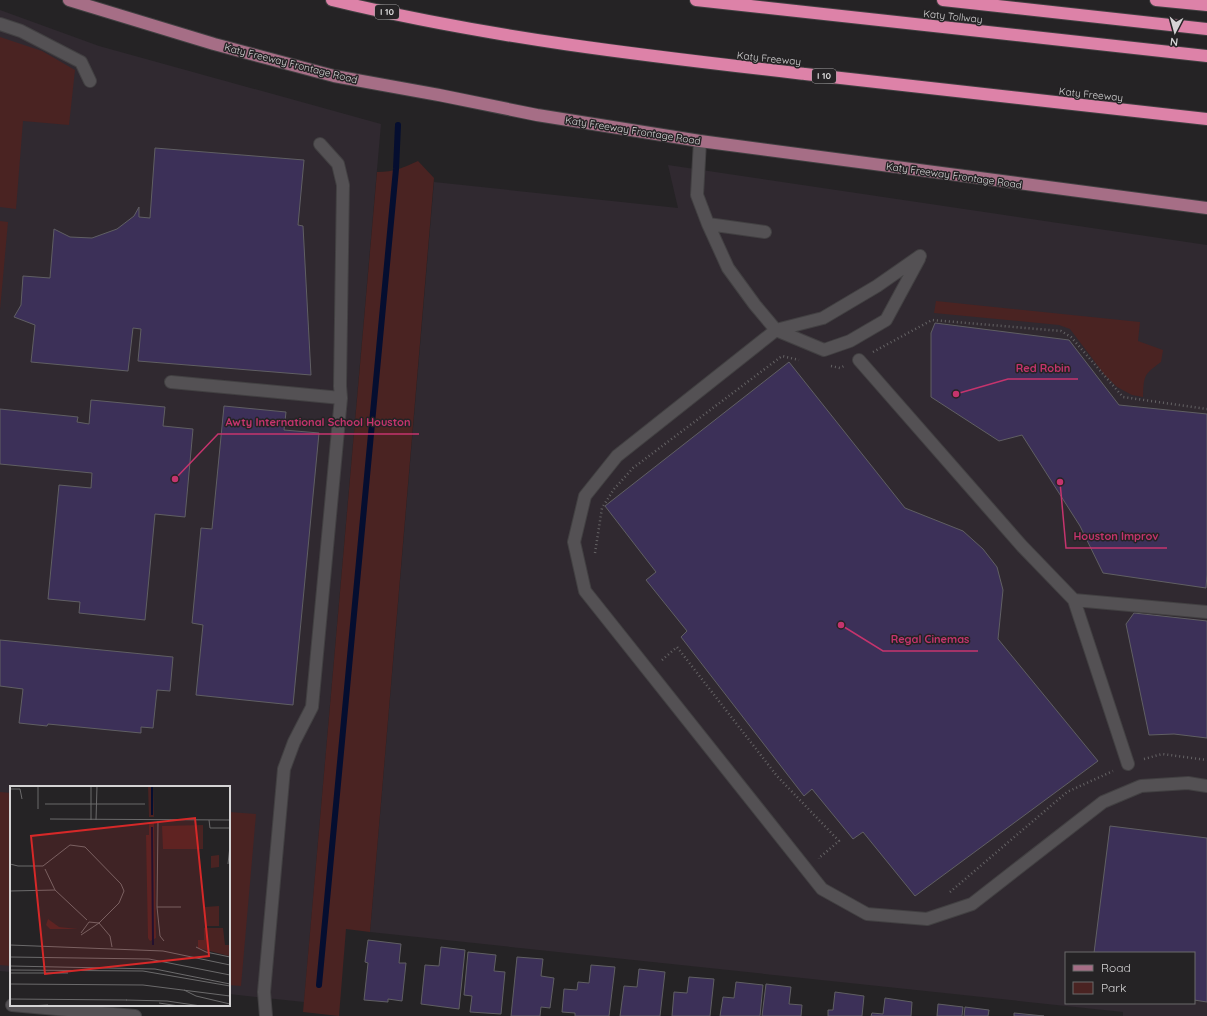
<svg xmlns="http://www.w3.org/2000/svg" width="1207" height="1016" viewBox="0 0 1207 1016" font-family="Quicksand,sans-serif">
  <style>
    .built { fill: #302930; fill-rule: evenodd }
    .green { fill: #4a2322 }
    .lines { fill: none; stroke-linecap: round; stroke-linejoin: round }
    .stream { stroke: #050e30; stroke-width: 6 }
    .building { fill: #3c3058; stroke: #605f63 }
    .minor-casing { stroke: #424042; stroke-width: 14 }
    .major-casing { stroke: #424042; stroke-width: 14 }
    .highway-casing { stroke: #424042; stroke-width: 14 }
    .path { stroke: #656365; stroke-width: 2.5; stroke-dasharray: 1 3; stroke-linecap: butt }
    .minor { stroke: #545154; stroke-width: 12 }
    .major { stroke: #a66e86; stroke-width: 12 }
    .highway { stroke: #dd82a8; stroke-width: 12 }
    .labels { text-anchor: middle; stroke-width: 3; stroke-linejoin: round; paint-order: stroke }
    .shield { fill: #252325; stroke: #a09fa0; stroke-width: 1 }
    .shield-label { font-size: 9px; font-weight: bold; fill: #d5d4d5 }
    .street-label { font-size: 10px; fill: #d5d4d5; stroke: #252325 }
    .inset-river { fill: none; stroke: #050e30; stroke-width: 2 }
    .inset-road { fill: none; stroke: #6b6a6b; stroke-width: 1 }
    .view { fill: #d62828; fill-opacity: 0.15; stroke: #d62828; stroke-width: 2 }
    .inset-edge { fill: none; stroke: #d5d4d5; stroke-width: 2 }
    .leader { fill: none; stroke: #c5346d; stroke-width: 1.5 }
    .callout-dot { fill: #c5346d; stroke: #252325; stroke-width: 1.5 }
    .callout-label { font-size: 11px; text-anchor: middle; font-weight: bold; fill: #c5346d; stroke: #252325; stroke-width: 3; stroke-linejoin: round; paint-order: stroke }
  </style>
  <rect width="100%" height="100%" fill="#252325"/>
  <path class="built" d="M0,10L99,46L381,124L304,1002L229,994V787H11V972L0,971Z
    M668,165L1207,245V1016H1123V1012L370,932L434,182L678,208ZM1066,953H1194V1003H1066Z"/>
  <path class="green" d="M0,37L42,51L75,70L69,125L23,121L16,209L0,207Z
    M418,161L434,178L370,932L346,929L339,1016L303,1012L377,172C395,172 402,168 418,161Z
    M0,221L8,222L0,310Z
    M936,301L1140,322L1138,341L1163,350L1161,362C1143,375 1144,376 1143,397L1132,395L1117,387L1104,374L1070,329L1059,325L934,313Z
    M0,792L11,793V966L0,965Z
    M229,812L256,814L241,986L229,985Z"/>
  <g class="lines">
    <path class="stream" d="M319,985L396,169L398,125"/>
  </g>
  <path class="building" d="M155,148L304,160L298,225L303,226L311,375L138,361L141,329L133,328L128,371L31,362L35,325L14,317L21,305L23,276L50,278L54,229L70,237L92,238L117,229L134,216L139,207V217L150,218Z
    M935,323L1069,340L1119,405L1207,414V574L1206,588L1103,573L1080,526L1022,435L999,441L931,397V333Z
    M789,362L905,508L963,531L983,549L997,567L1003,590L998,639L1098,761L915,896L863,832L853,839L812,789L804,796L681,637L687,631L646,580L656,572L605,506Z
    M91,400L165,407L163,426L193,429L185,517L155,514L145,620L79,613L80,602L48,599L59,485L91,488L92,473L0,464V409L78,417L77,422L89,424Z
    M224,406L286,412L284,430L319,433L293,705L196,695L203,625L192,623L201,528L212,529Z
    M1134,613L1207,621V738L1174,734L1149,735L1126,624Z
    M0,640L173,657L170,691L157,690L153,728L141,727V733L48,724L47,726L19,723L23,689L0,686Z
    M1110,826L1207,838V1002L1194,1000V953H1094Z
    M368,940L401,944L399,963H406L402,1001L388,999V1002L364,1000L368,963L365,962Z
    M441,947L465,950L459,1009L421,1004L425,965L439,966Z
    M468,952L496,955L494,971L505,972L501,1014L470,1012L472,996L464,995Z
    M517,957L543,959L541,976L554,978L550,1008L541,1007L540,1016H511Z
    M591,965L615,967L609,1016H575V1013L562,1012L564,989L577,990L578,982L589,983Z
    M639,969L665,972L660,1016H620L624,986L637,987Z
    M689,977L714,979L710,1016H672L674,992L687,993Z
    M736,982L763,985L760,1016H720L723,997L734,998Z
    M766,984L791,987L789,1004L802,1005L801,1016H762Z
    M835,992L864,996L862,1016H828V1010H833Z
    M885,998L912,1002L911,1016H871L872,1013L883,1014Z
    M938,1004L963,1007L962,1016H937Z
    M965,1007L989,1010L988,1016H964Z
    M1014,1013L1044,1016H1014Z"/>
  <g class="lines">
    <g class="minor-casing">
      <path id="minor" d="M0,24L21,31L81,62L90,81
        M700,141L697,195L708,224L728,268L755,305L776,330L824,350L850,341L886,320L919,259
        M708,224L765,232
        M920,256L877,286L823,318L776,330L617,456L585,496L574,542L585,591L822,889L867,914L927,919L972,904L1103,802L1141,786L1188,783L1207,786
        M859,360L1021,545L1074,600L1128,764
        M171,382L341,398
        M1074,600L1207,612
        M12,1005L135,1016
        M266,1016L264,992L284,769L294,742L312,707L341,398L340,386L343,185L338,164L320,144"/>
    </g>
    <g class="major-casing">
      <path id="major" d="M69,0L214,44L334,76L439,95L537,115L700,141L1207,208"/>
    </g>
    <g class="highway-casing">
      <path id="highway" d="M332,0C488,38 647,56 805,74C939,89 1073,104 1207,119
        M696,0L1207,56
        M943,0L1207,29
        M1156,0L1207,5"/>
    </g>
    <path class="path" d="M873,352L932,320L1061,331L1071,337L1123,397L1207,409
      M831,366L840,368L844,366
      M595,553L602,508L614,489L633,468L782,356L799,360
      M662,660L677,647L777,776L839,841L819,858V859
      M1144,759L1162,754L1207,760
      M950,892L1067,792L1113,771"/>
    <use href="#minor" class="minor"/>
    <use href="#major" class="major"/>
    <use href="#highway" class="highway"/>
  </g>
  <g class="labels">
    <g class="shield">
      <rect x="375" y="5" width="24" height="14" rx="3"/>
      <rect x="812" y="69" width="24" height="14" rx="3"/>
    </g>
    <g class="shield-label">
      <text x="387" y="15">I 10</text>
      <text x="824" y="79">I 10</text>
    </g>
    <g class="street-label">
      <text transform="translate(953 16) rotate(6)" y="4">Katy Tollway</text>
      <text transform="translate(769 58) rotate(6)" y="4">Katy Freeway</text>
      <text transform="translate(291 63) rotate(14)" y="4">Katy Freeway Frontage Road</text>
      <text transform="translate(1091 94) rotate(6)" y="4">Katy Freeway</text>
      <text transform="translate(633 130) rotate(9)" y="4">Katy Freeway Frontage Road</text>
      <text transform="translate(954 175) rotate(8)" y="4">Katy Freeway Frontage Road</text>
    </g>
  </g>
  <g transform="translate(10 786)">
    <rect width="220" height="220" fill="#252325"/>
    <path d="M138,0H143L144,31H139ZM139,37H144L146,152L140,155L138,152L136,49H139ZM193,39V63H153L152,40ZM209,69V81L201,82V70ZM209,120V140H195V121ZM38,133L49,141L68,143H40L36,139ZM194,142H213L215,159H220L219,170L188,162V154H194Z" fill="#4a2322"/>
    <path class="inset-river" d="M142,0V29M142,41L143,159"/>
    <path class="inset-road" d="M47,0H122M0,3H10L12,13M35,18H135M28,23V0M40,33L220,34M81,34V0M86,34L87,0M199,34L200,42H220M148,35L147,121L150,150L154,155M0,78L8,80H33L60,59L75,61L111,98L114,105L109,117L89,137L71,149M218,78L220,60M35,83L45,104L77,134M0,105L45,104M147,121H171M71,147L79,136L89,137L100,150L102,161M0,159L153,165L220,179M186,161L196,166L220,171M0,171L139,173L220,189M0,180L145,183L220,198M0,184L133,185L220,200M0,187H58M0,198L133,199L220,210M174,204L186,210L220,218M0,213L117,214M116,214L157,215L191,220M149,217L169,220M18,220L38,219"/>
    <path class="view" d="M185,32L199,170L35,188L21,50Z"/>
    <rect width="220" height="220" class="inset-edge"/>
  </g>
  <path class="leader" d="M956 394L1008 379H1078M175 479L218 434H419M1060 482L1066 548H1167M841 625L883 651H978"/>
  <g class="callout-dot">
    <circle cx="956" cy="394" r="4"/>
    <circle cx="175" cy="479" r="4"/>
    <circle cx="1060" cy="482" r="4"/>
    <circle cx="841" cy="625" r="4"/>
  </g>
  <g class="callout-label">
    <text x="1043" y="372">Red Robin</text>
    <text x="318" y="426">Awty International School Houston</text>
    <text x="1116" y="540">Houston Improv</text>
    <text x="930" y="643">Regal Cinemas</text>
  </g>
  <rect x="1065" y="952" width="130" height="52" fill="#252325" stroke="#6b6a6b"/>
  <rect x="1073" y="965" width="20" height="6" fill="#a66e86" stroke="#6b6a6b"/>
  <text x="1101" y="972" font-size="12" fill="#d5d4d5">Road</text>
  <rect x="1073" y="982" width="20" height="12" fill="#4a2322" stroke="#6b6a6b"/>
  <text x="1101" y="992" font-size="12" fill="#d5d4d5">Park</text>
  <g transform="translate(1175 32) rotate(186)" stroke="#252325" stroke-width="3" paint-order="stroke">
  <path d="M0-3L7 15L0 10L-7 15Z" fill="#d5d4d5"/>
  <text y="-6" font-size="11" font-weight="bold" text-anchor="middle" fill="#d5d4d5">N</text>
  </g>
</svg>
